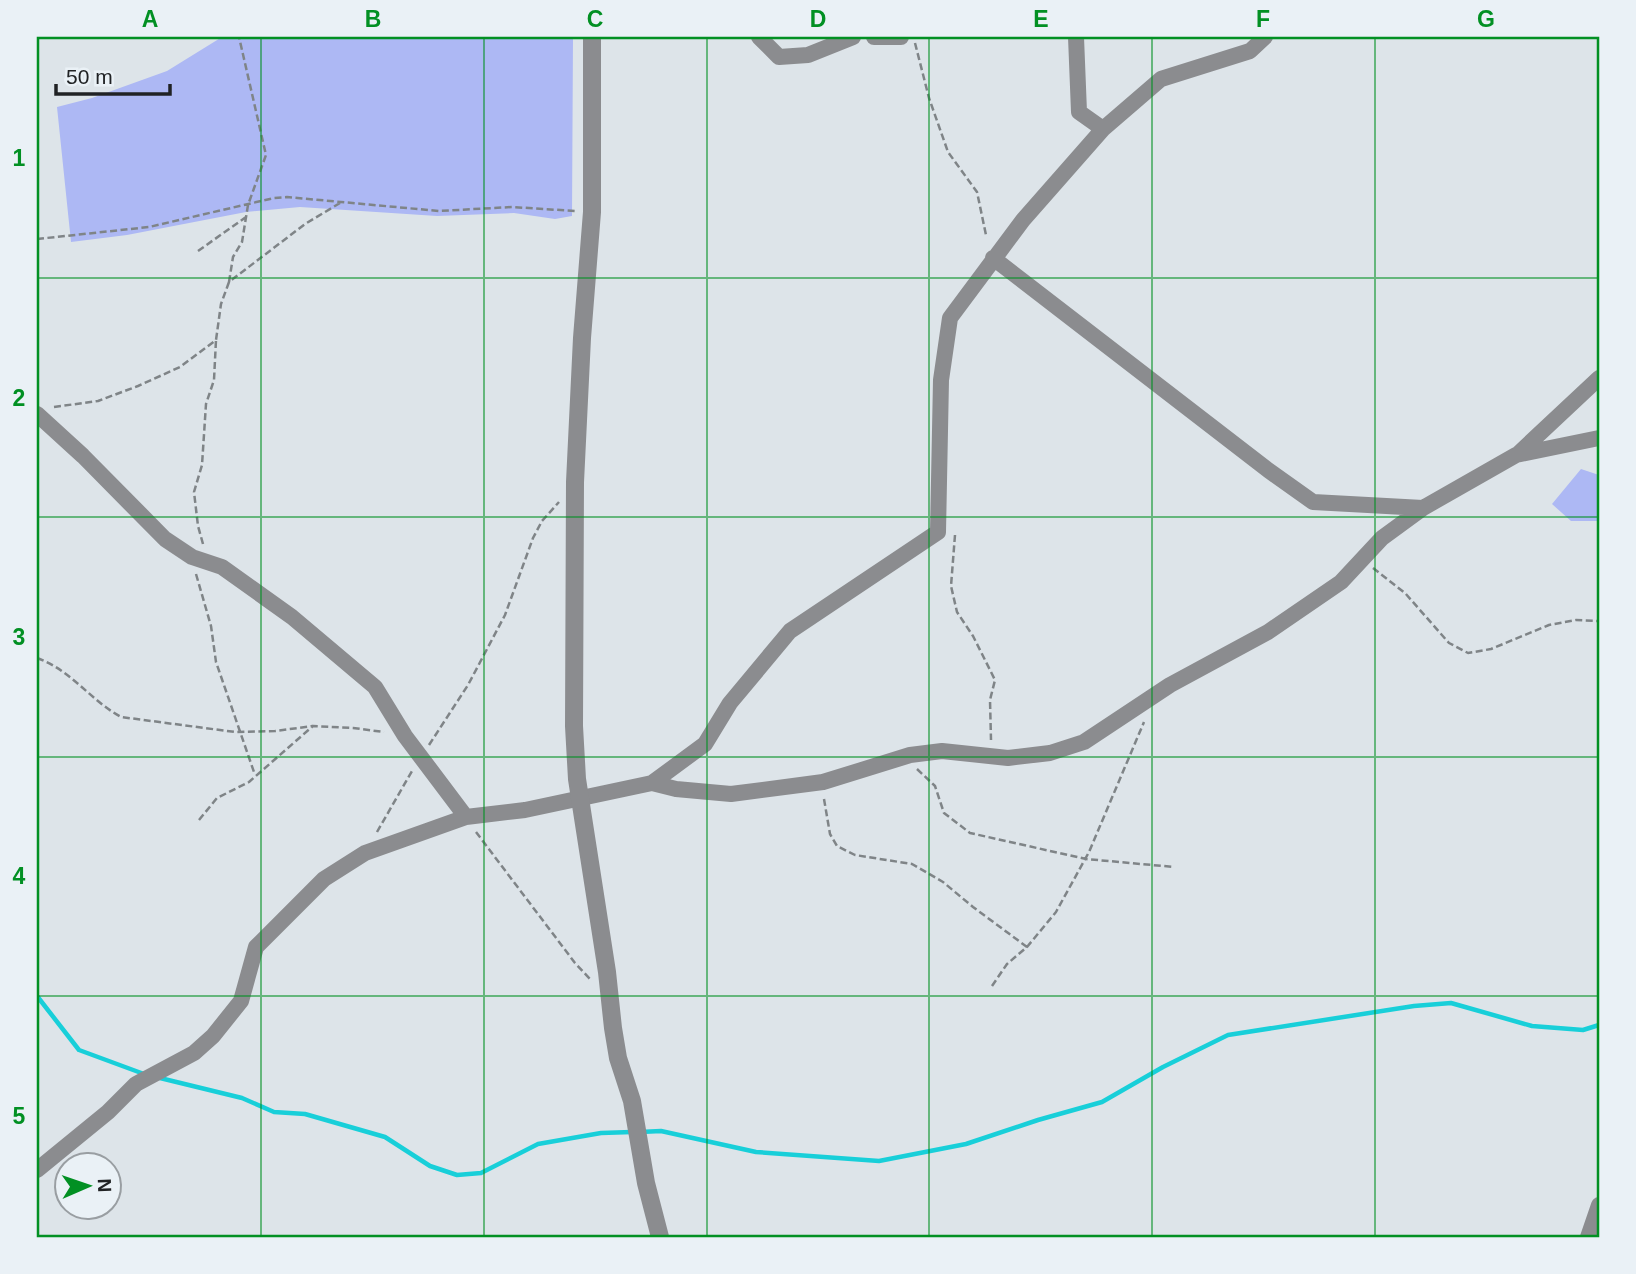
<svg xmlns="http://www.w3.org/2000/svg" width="1636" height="1274" viewBox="0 0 1636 1274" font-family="Helvetica,sans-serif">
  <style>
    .green { fill: #adb8f4 }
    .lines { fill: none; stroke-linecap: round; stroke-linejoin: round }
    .stream { stroke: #18cfd9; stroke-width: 4.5 }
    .path { stroke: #7f8487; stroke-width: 2.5; stroke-dasharray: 7 3.5; stroke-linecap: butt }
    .minor { stroke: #8b8c8f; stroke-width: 16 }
    .tertiary { stroke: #8b8c8f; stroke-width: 18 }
    .grid { fill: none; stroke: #029023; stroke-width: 2; stroke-opacity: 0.55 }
    .neatline { fill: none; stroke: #029023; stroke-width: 2.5 }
    .grid-label { font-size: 23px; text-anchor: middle; font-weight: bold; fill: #029023 }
  </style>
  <rect width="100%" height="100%" fill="#dde4e9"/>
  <path class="green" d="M222,37H573L572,216L555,219L514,213L437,216L300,207L246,212L127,235L71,242L57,107L92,98L167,71Z
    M1581,469L1599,475V521H1571L1552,504Z"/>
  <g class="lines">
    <path class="stream" d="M37,996L79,1050L144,1074
      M160,1078L242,1098L274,1112L305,1114L385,1137L430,1166L457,1175L481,1173L538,1144L601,1133L632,1132
      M640,1132L661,1131L756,1152L879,1161L966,1144L1038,1120L1102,1102L1163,1067L1228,1035L1414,1006L1451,1003L1532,1026L1583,1030L1599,1025"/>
    <path class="path" d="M915,43L929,98L948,152L977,192L986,235
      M37,239L149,227L274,198L287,197L439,211L512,207L575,211
      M198,251L246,217
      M229,282L233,257L242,242L248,205L266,155L239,37
      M54,407L98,401L138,386L180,367L216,340L221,304L229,282L305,224L340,203
      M955,535L951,586L957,612L973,636L995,680L990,700L991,740
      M203,544L198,526L194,492L202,465L206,404L214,380L216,340
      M1373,568L1405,593L1449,643L1468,653L1491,649L1549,625L1576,620L1599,621
      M196,574L211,626L216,662L255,775
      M37,658C71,670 90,700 121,717L235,732L275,731L313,726
      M429,745L468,685L505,615L533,538L542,521L559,502
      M917,769L935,786L944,813L970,833L1086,859L1174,867
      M824,799L830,834L837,846L855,855L912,864L943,882L973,907L1027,947
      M199,820L217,798L249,782L313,726L353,728L384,732
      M377,832L412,771
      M476,832L575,963L590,979
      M992,986L1007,964L1027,947L1056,912L1089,852L1144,722"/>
    <path class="minor" d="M759,37L779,57L808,55L853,37
      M874,37H901
      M1076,37L1079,112L1103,129
      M993,258L1268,470L1313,502L1423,508
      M37,414L83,456L165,539L192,557L222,567L292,617L375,687L405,736L466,817
      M1519,453L1599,378
      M652,783L705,744L730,703L790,631L938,532L941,380L950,318L1023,220L1103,129L1161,79L1250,51L1265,37
      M37,1170L108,1112L136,1084L194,1053L213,1036L241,1001L256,947L324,879L365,853L466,817L525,810L652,783L676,789L731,794L823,782L910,755L942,751L1008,758L1050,753L1084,742L1170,685L1268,632L1341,582L1382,538L1423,508L1516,455L1599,438
      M1588,1237L1599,1205"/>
    <path class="tertiary" d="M592,37V212L582,338L575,482L574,726L577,779L607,972L613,1028L618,1058L632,1101L646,1183L660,1237"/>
  </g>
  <path class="grid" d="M261,37V1237M484,37V1237M707,37V1237M929,37V1237M1152,37V1237M1375,37V1237M37,278H1599M37,517H1599M37,757H1599M37,996H1599"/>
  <rect width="1636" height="1274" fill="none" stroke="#eaf1f6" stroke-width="77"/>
  <g transform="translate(88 1186) rotate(88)"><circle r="33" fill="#eaf1f6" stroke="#999ea2" stroke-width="2"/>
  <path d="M0-5L12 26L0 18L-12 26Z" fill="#029023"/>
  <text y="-10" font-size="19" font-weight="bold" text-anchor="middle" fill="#202224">N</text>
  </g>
  <path d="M56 84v10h114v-10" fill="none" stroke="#202224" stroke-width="3.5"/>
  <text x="66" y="84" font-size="21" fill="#202224" stroke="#eaf1f6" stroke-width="5" paint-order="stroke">50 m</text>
  <rect x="38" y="38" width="1560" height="1198" class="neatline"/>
  <g class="grid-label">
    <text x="150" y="27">A</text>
    <text x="373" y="27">B</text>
    <text x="595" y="27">C</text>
    <text x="818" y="27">D</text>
    <text x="1041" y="27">E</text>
    <text x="1263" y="27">F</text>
    <text x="1486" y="27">G</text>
    <text x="19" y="166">1</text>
    <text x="19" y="406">2</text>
    <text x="19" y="645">3</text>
    <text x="19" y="884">4</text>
    <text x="19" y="1124">5</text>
  </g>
</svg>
